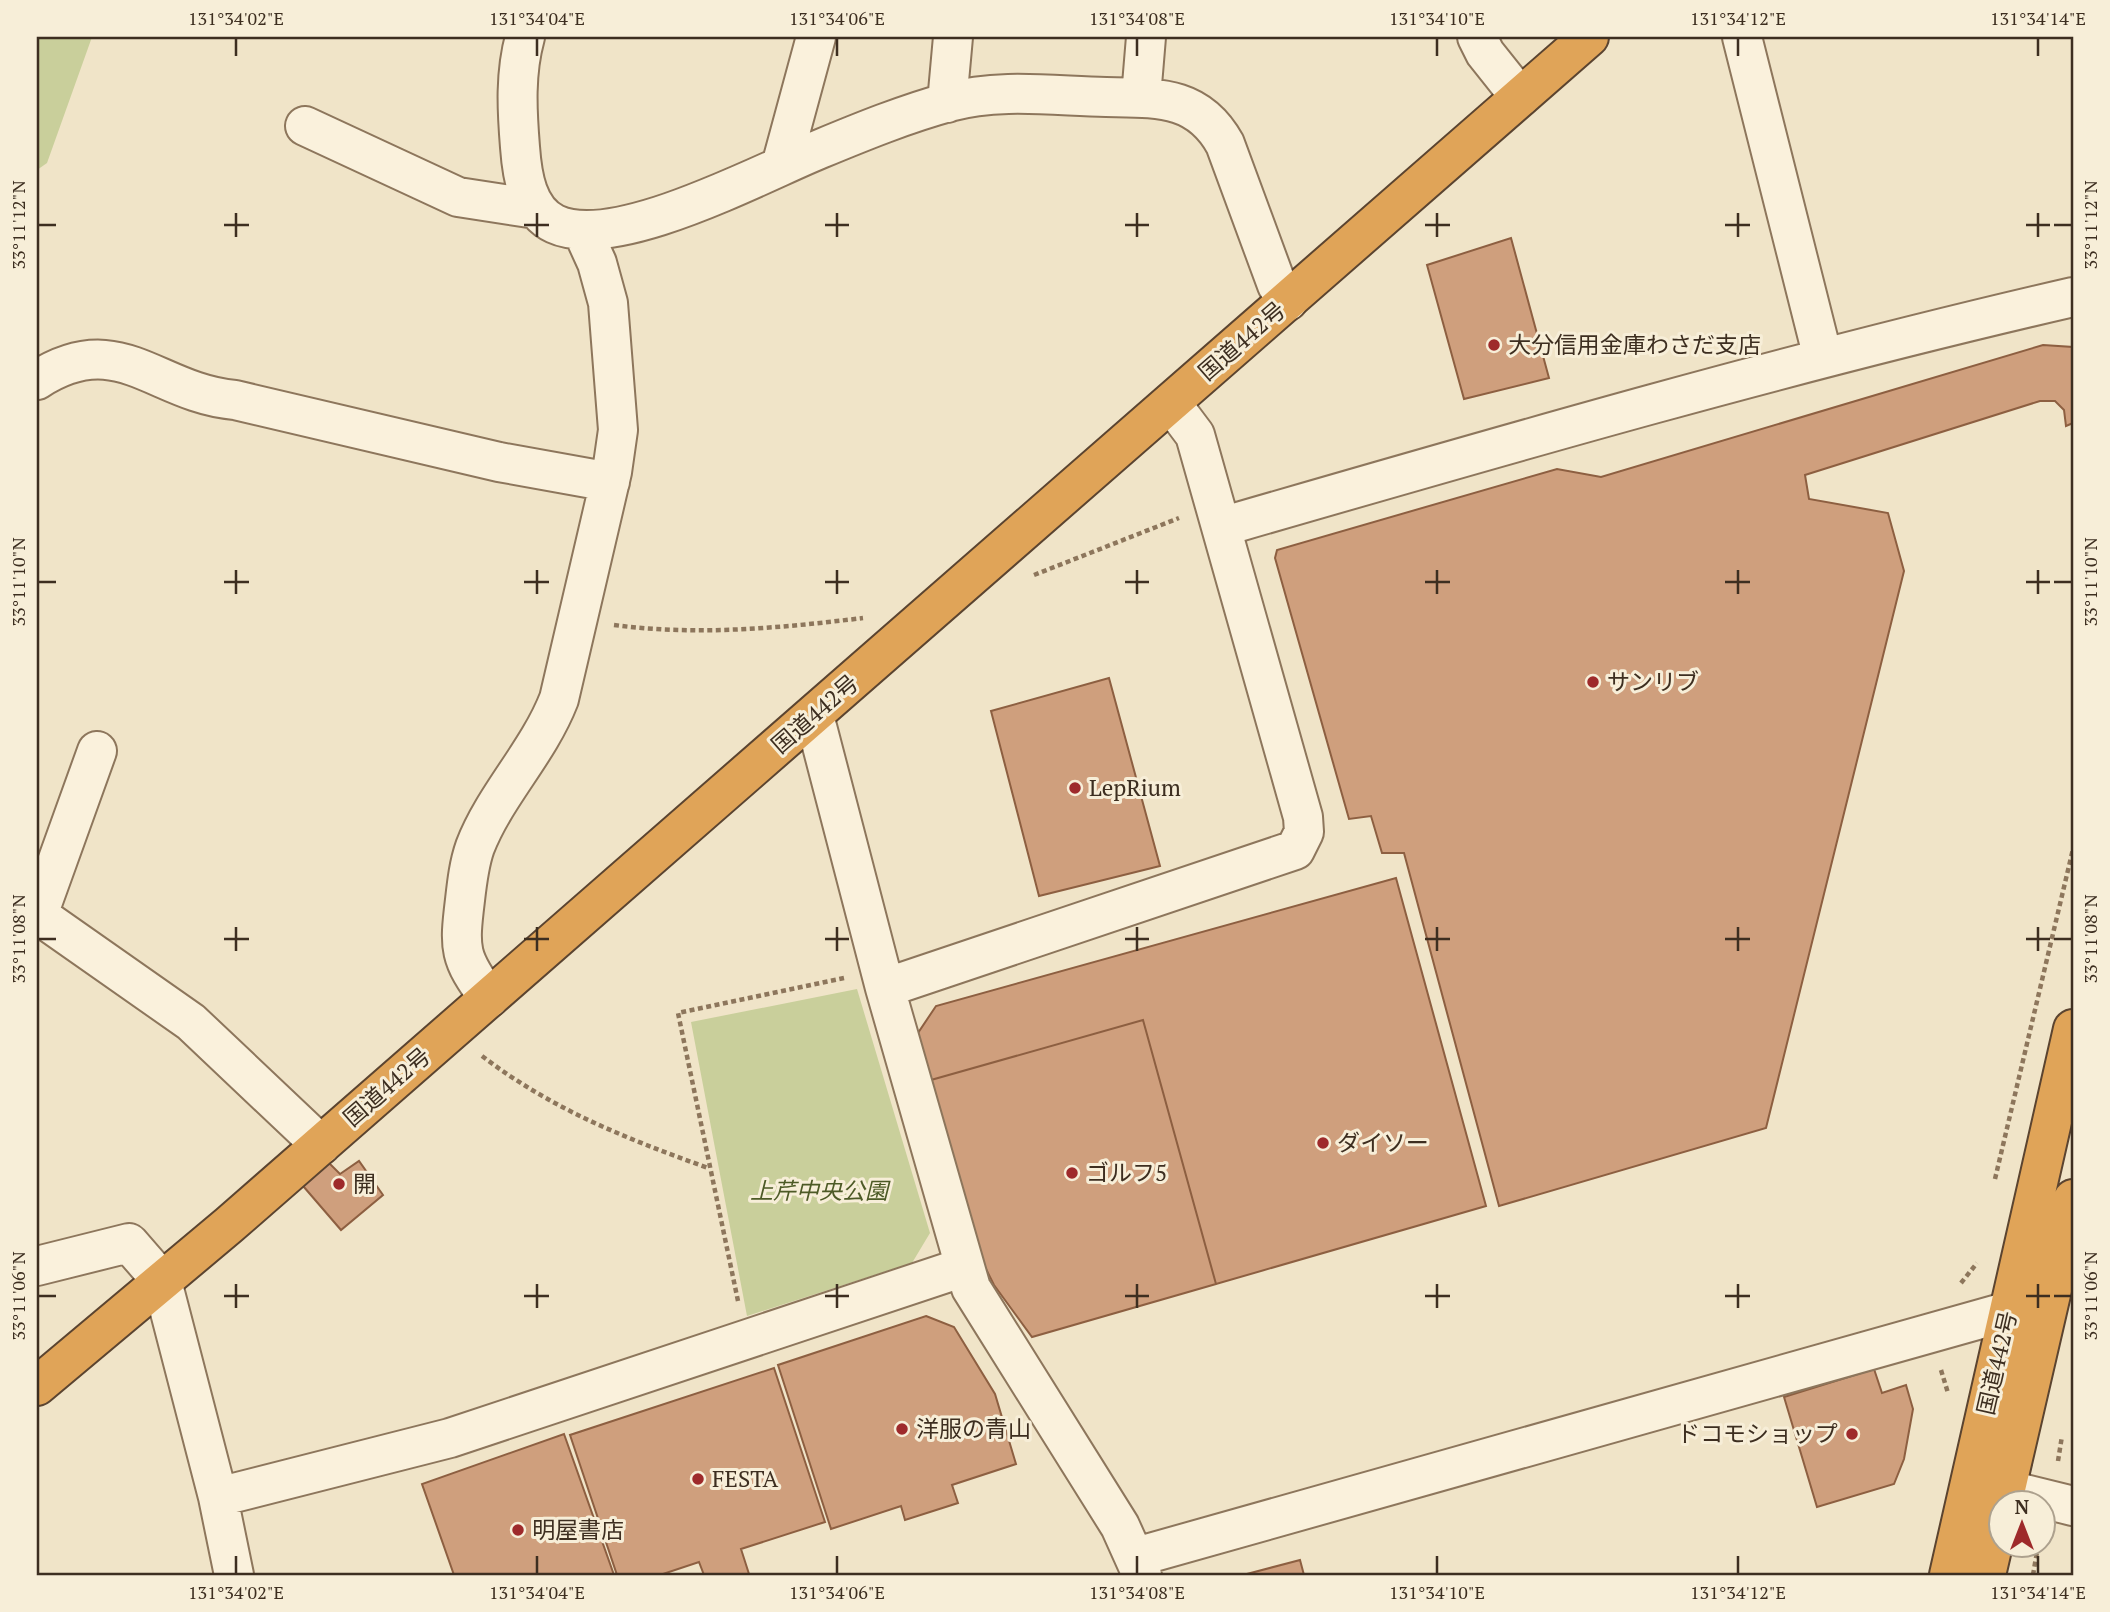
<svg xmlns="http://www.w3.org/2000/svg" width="2110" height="1612" viewBox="0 0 2110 1612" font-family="'PT Serif','Noto Sans JP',serif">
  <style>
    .green { fill: #c9cf9b }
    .building { fill: #cf9f7d; stroke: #8d5f41; stroke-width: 2 }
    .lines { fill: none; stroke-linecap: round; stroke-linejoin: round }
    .minor-casing { stroke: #8d765c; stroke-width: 42 }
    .highway-casing { stroke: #5b4430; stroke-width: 42 }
    .path { stroke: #8d765c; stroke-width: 4.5; stroke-dasharray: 5 3.5; stroke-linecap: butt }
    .minor { stroke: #faf1dc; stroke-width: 38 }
    .highway { stroke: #e0a458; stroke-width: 38 }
    .ticks { fill: none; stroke: #3d2e20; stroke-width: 2.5 }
    .poi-dot { fill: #9e2a2b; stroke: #f7eed8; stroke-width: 2.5 }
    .labels { text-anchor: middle; stroke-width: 6; stroke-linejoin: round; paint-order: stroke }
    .street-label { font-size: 23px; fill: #3d2e20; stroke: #f7eed8 }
    .poi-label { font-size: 23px; fill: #3d2e20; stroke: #f7eed8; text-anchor: start }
    .park-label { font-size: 23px; font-style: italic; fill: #4d5a26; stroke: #f7eed8 }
    .neatline { fill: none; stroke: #3d2e20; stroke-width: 2.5 }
    .ticks-label { font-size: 18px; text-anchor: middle; fill: #3d2e20 }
  </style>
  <rect width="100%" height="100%" fill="#f0e4c8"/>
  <path class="green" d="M37,37H92L47,163L37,170Z
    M857,989L930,1233L912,1263L747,1316L691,1022Z"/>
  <path class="building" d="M1511,238L1549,378L1464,399L1427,265Z
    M2043,345L2073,347V423L2066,426L2064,410L2055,401H2040L1805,475L1809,499L1888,513L1904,571L1766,1128L1499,1206L1404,853H1382L1371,816L1349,819L1275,558L1277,550L1557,469L1601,477Z
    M1109,678L1160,866L1039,896L991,711Z
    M1396,878L1486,1206L1216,1284L1143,1020L931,1080L916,1036L936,1006Z
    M1143,1020L1216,1284L1032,1337L994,1285L985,1267L931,1080Z
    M316,1150L340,1174L359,1161L383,1195L341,1230L291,1172Z
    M926,1316L954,1327L995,1394L1016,1464L952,1485L958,1503L905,1520L901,1506L831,1529L778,1365Z
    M774,1368L825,1522L741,1549L749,1574L745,1575H704L699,1562L660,1575H617L570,1435Z
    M1874,1369L1882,1393L1906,1385L1913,1409L1904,1459L1894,1484L1817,1507L1784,1397Z
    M564,1434L614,1575H454L422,1484Z
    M1300,1560L1304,1575H1243Z"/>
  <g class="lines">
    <g class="minor-casing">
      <path id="minor" d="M525,37C515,73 517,110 520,147C522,175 527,211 555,224C615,252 761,173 820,149C861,132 905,114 949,102C999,88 1055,96 1106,97C1157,98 1198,95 1225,144L1277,285L1288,301
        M1477,37L1485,53L1520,97
        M1742,37L1823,358
        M1141,97L1146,37
        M947,103L953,37
        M305,126L458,197L536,209
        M781,166L816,37
        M37,380C119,327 155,393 235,400L499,462L610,482
        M1221,527C1504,445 1786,363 2073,297
        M814,715L885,988L971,1288L1120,1526L1142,1575
        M37,914L191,1022L321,1145
        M38,915L97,751
        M885,988L1295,850L1304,832L1303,817L1195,435L1171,403
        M489,998C459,958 459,949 465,900C467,882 469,864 475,847C495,795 538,753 559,699L612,472L618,430L608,303L597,263L582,230
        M37,1266L129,1243L162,1281L218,1497L234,1575
        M2004,1489L2073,1506
        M218,1497L450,1438L964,1267
        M1136,1557L2009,1311"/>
    </g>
    <g class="highway-casing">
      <path id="highway" d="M37,1386L229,1225L1589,37
        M1949,1575L2073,1029
        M1986,1575L2073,1199"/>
    </g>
    <path class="path" d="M1034,575L1179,518
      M614,625C697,636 780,628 863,618
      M482,1056C553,1110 625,1138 708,1168
      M1995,1179L2073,849
      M1961,1283L1977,1263
      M738,1301L678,1013L844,978
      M1941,1370L1948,1393
      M2058,1461L2062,1436
      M2033,1575L2038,1546"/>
    <use href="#minor" class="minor"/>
    <use href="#highway" class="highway"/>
  </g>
  <path class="ticks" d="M236,38V56M537,38V56M837,38V56M1137,38V56M1437,38V56M1738,38V56M2038,38V56M236,213V237M537,213V237M837,213V237M1137,213V237M1437,213V237M1738,213V237M2038,213V237M38,225H56M224,225H249M524,225H549M825,225H849M1125,225H1149M1425,225H1450M1725,225H1750M2026,225H2050M2054,225H2072M236,570V594M537,570V594M837,570V594M1137,570V594M1437,570V594M1738,570V594M2038,570V594M38,582H56M224,582H249M524,582H549M825,582H849M1125,582H1149M1425,582H1450M1725,582H1750M2026,582H2050M2054,582H2072M236,927V951M537,927V951M837,927V951M1137,927V951M1437,927V951M1738,927V951M2038,927V951M38,939H56M224,939H249M524,939H549M825,939H849M1125,939H1149M1425,939H1450M1725,939H1750M2026,939H2050M2054,939H2072M236,1284V1308M537,1284V1308M837,1284V1308M1137,1284V1308M1437,1284V1308M1738,1284V1308M2038,1284V1308M38,1296H56M224,1296H249M524,1296H549M825,1296H849M1125,1296H1149M1425,1296H1450M1725,1296H1750M2026,1296H2050M2054,1296H2072M236,1556V1574M537,1556V1574M837,1556V1574M1137,1556V1574M1437,1556V1574M1738,1556V1574M2038,1556V1574"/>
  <g class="poi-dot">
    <circle cx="1494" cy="345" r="7"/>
    <circle cx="1593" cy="682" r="7"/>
    <circle cx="1075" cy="788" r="7"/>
    <circle cx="1323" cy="1143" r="7"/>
    <circle cx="1072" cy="1173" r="7"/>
    <circle cx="339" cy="1184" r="7"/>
    <circle cx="902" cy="1429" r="7"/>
    <circle cx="1852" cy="1434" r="7"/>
    <circle cx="698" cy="1479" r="7"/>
    <circle cx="518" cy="1530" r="7"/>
  </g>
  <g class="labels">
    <g class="street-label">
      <text transform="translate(1242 341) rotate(-41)" y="8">国道442号</text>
      <text transform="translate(815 714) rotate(-41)" y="8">国道442号</text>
      <text transform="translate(387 1087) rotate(-41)" y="8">国道442号</text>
      <text transform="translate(1997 1363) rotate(-77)" y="8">国道442号</text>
    </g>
    <g class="poi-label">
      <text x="1508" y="353">大分信用金庫わさだ支店</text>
      <text x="1607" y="690">サンリブ</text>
      <text x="1089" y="796">LepRium</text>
      <text x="1337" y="1151">ダイソー</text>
      <text x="1086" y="1181">ゴルフ5</text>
      <text x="353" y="1192">開</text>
      <text x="916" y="1437">洋服の青山</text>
      <text x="1838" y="1442" text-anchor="end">ドコモショップ</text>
      <text x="712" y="1487">FESTA</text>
      <text x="532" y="1538">明屋書店</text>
    </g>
    <g class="park-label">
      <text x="819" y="1199">上芹中央公園</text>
    </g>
  </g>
  <rect width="2110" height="1612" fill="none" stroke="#f7eed8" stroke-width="77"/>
  <g transform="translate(2022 1524)"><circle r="33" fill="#f7eed8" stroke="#ada18e" stroke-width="2"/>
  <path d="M0-5L12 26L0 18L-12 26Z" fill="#9e2a2b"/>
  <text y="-10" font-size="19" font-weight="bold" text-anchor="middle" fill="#3d2e20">N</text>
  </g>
  <rect x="38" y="38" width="2034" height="1536" class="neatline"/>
  <g class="ticks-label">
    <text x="236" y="25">131°34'02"E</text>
    <text x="537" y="25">131°34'04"E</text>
    <text x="837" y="25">131°34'06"E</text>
    <text x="1137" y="25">131°34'08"E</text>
    <text x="1437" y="25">131°34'10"E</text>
    <text x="1738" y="25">131°34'12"E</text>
    <text x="2038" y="25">131°34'14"E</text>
    <text transform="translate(19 225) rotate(-90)" y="6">33°11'12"N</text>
    <text transform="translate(2091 225) rotate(-90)" y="6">33°11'12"N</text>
    <text transform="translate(19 582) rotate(-90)" y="6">33°11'10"N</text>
    <text transform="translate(2091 582) rotate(-90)" y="6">33°11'10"N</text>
    <text transform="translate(19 939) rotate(-90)" y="6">33°11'08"N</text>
    <text transform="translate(2091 939) rotate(-90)" y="6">33°11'08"N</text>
    <text transform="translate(19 1296) rotate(-90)" y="6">33°11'06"N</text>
    <text transform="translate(2091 1296) rotate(-90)" y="6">33°11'06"N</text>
    <text x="236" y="1599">131°34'02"E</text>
    <text x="537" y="1599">131°34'04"E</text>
    <text x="837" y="1599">131°34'06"E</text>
    <text x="1137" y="1599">131°34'08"E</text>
    <text x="1437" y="1599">131°34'10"E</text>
    <text x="1738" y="1599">131°34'12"E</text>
    <text x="2038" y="1599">131°34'14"E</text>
  </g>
</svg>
